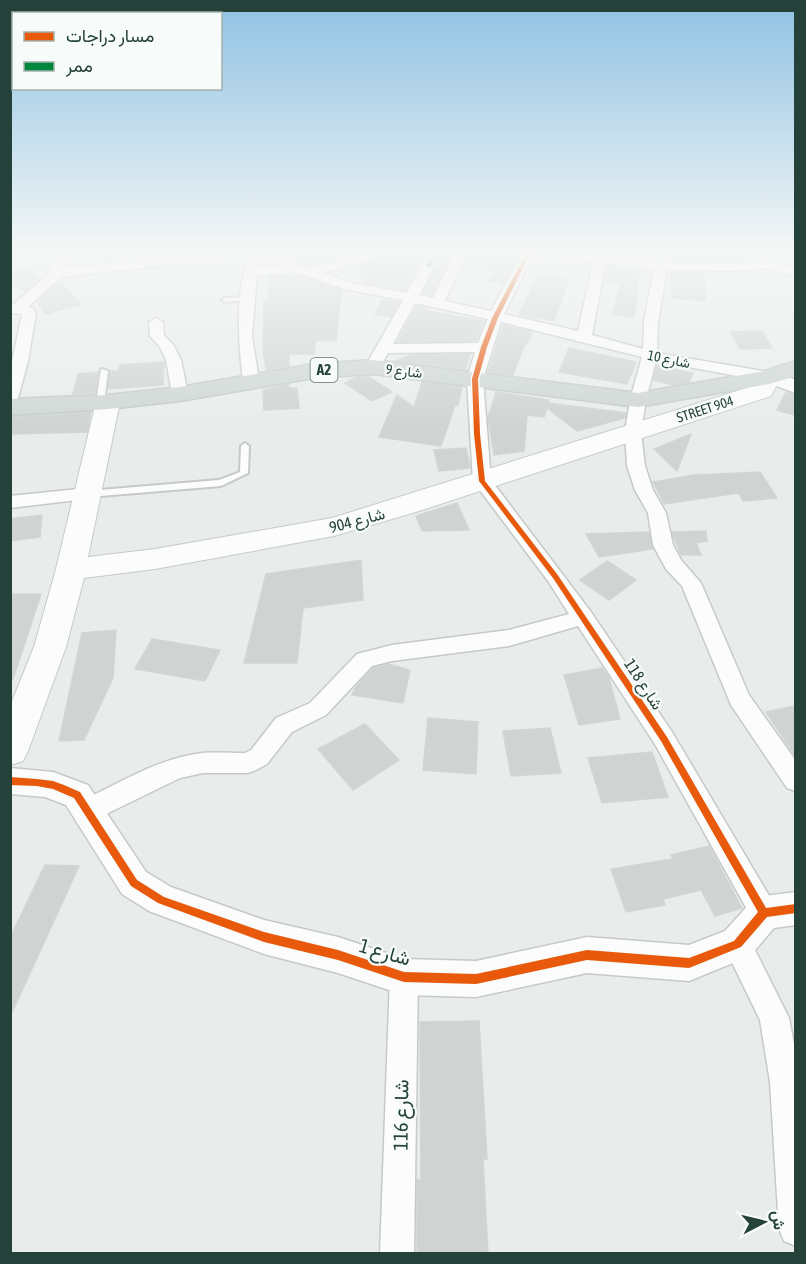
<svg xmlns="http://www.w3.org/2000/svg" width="806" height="1264" viewBox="0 0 806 1264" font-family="'Asap Condensed',Vazirmatn,sans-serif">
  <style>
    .built { fill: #d6dedb }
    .building { fill: #cfd4d2; stroke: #d1d6d4; stroke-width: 1.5 }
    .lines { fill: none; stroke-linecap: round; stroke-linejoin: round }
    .service-casing { stroke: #c5cac8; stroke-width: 4 }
    .pedestrian-casing { stroke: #c5cac8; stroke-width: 4 }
    .minor-casing { stroke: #c5cac8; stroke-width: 3 }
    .tertiary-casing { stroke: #c5cac8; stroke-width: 3 }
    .secondary-casing { stroke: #c3cbc8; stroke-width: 2 }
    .primary-casing { stroke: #c3ccc9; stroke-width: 3 }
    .service { fill: #fcfcfc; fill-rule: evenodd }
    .pedestrian { fill: #fcfcfc; fill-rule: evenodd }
    .minor { fill: #fcfcfc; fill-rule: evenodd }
    .tertiary { fill: #fcfcfc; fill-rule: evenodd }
    .secondary { fill: #fcfcfc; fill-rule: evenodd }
    .primary { fill: #cfd7d5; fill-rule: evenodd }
    .quiet { stroke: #00873e; stroke-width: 4; stroke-dasharray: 8 4; stroke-linecap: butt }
    .cycleway-casing { stroke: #f7fbf9; stroke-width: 3 }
    .cycleway { fill: #e8590c; fill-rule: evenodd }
    .labels { text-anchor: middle; stroke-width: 4.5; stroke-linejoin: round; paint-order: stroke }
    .far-street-label { font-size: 14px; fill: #24423a; stroke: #f7fbf9 }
    .shield { fill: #f7fbf9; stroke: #637a73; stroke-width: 1.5 }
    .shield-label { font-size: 15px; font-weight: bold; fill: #24423a }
    .street-label { font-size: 16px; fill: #24423a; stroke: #f7fbf9 }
    .near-street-label { font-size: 20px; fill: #24423a; stroke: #f7fbf9 }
  </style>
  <rect width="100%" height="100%" fill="#e8edeb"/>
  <path class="built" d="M673,252H768L765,259L749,263L676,260Z"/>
  <path class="building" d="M284,252H319L321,256L328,255L331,261L310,267L298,262Z
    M389,252H428L406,290L363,283L360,265L386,257Z
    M442,252H453L432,295L422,293Z
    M469,252H507L520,253L504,283L488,281L493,270L463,267Z
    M669,252L702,253V260H669Z
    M607,266L640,270L634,317L613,314L620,283L604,281Z
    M28,270L40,279L25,291L10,282V271Z
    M670,272L704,273L706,301L672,298Z
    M297,275L341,290L336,341L314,340L316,341L314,354H289V366L266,370L263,350L264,302L268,301V277Z
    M538,275L569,279L554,321L519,315Z
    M60,281L81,304L46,314L38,304L41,301L39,300Z
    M383,299L399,302L391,317L375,314Z
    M416,306L429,308L428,311L485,321L476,341L397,342Z
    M503,325L532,332L527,344L525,343L513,375L488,372Z
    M762,331L772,348L740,349L731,332Z
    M569,348L636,362L627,384L559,372Z
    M470,354L466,369L396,361L410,355Z
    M164,362L163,385L108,389L110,371H119V365Z
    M657,365L693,373L689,382L673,385L653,380Z
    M98,372L95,393L73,394L78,374Z
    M357,377H369L392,392L372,401L345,383Z
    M422,382L462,387L458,405H455L441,446L379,437L397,395L414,407Z
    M289,384V388H297L299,408L264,410L263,390Z
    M496,392L549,400L548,403L626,413L625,418L577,431L547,408L544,417L527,415L524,451L494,455L488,417Z
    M786,392L795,395V415L777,410Z
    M91,412L87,432L10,434V417Z
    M691,434L677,471L654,449Z
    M466,448L470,468L439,471L434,450Z
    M760,472L777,498L743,501L739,493L664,504L653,482L694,475Z
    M457,503L469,530L422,531L416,516Z
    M42,515L40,537L10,541V519Z
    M706,531L707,541L696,543L701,555H681L672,532Z
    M649,532L653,549L599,557L586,534Z
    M361,560L363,600L303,608L297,663H244L266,574Z
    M607,561L636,580L609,600L580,580Z
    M10,594H41L13,679H10Z
    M116,630L113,678L84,740L59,741L82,633Z
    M152,639L220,650L205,681L135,669Z
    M388,664L410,670L403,703L352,695L356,687L373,668Z
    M602,668L609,678L620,719L579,725L564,675Z
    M795,706V756L766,712Z
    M428,718L478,722L476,774L423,770Z
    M365,724L399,760L353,790L318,749Z
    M550,728L561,773L511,776L503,731Z
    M652,752L668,797L602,803L588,758Z
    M709,846L742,908L715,916L701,890L663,899L665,905L626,912L611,869L673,859L671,855Z
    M45,865L79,866L10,1017V938Z
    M479,1021L487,1159H483L488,1254H417V1180H421L420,1022Z"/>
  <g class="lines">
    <g class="service-casing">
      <path id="service" d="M248,297L250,298V300L225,302L222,300L225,298Z
        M101,369L108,371L104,403L100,405L96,403Z
        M245,443L249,446L248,473L221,486L88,497L84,494L88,491L219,480L240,472L241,446Z"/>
    </g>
    <g class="pedestrian-casing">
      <path id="pedestrian" d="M430,252H440L433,267L428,270L423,267Z"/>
    </g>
    <g class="minor-casing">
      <path id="minor" d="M56,252H68L65,268L224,252H281L297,264L310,269L369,252H387L385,255L323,273L352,283L407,293L423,264L428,263L434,267L419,295L433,298L455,252H467L445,301L491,311L523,252L600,254L661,262L737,263L767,260L796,268V277L767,268L737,271L667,270L658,322L657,353L769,372L777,377L769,382L656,361L646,400L641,432L645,466L653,490L666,513L673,545L681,560L701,583L749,695L796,761V791L787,788L731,705L682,586L666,569L653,545L648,513L635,490L627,466L625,432L630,400L642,357L501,322L483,379L491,480L591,612L672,732L774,904L778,913L774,922L764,926L754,922L656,746L578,626L509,646L392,661L372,666L326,715L292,732L267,764L256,770L248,773H203L180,778L98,818L89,821L80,818L77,810L80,802C119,783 159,758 202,753C216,752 231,753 245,753L251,750L276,718L310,703L357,654L392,645L509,630L569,614L548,581L473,481L467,379L475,352L388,353L378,370H368L365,367L403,300L344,289L297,273L257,275L252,336L259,380L251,385L243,380C239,349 233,282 252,256L61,277L28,307L33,308L36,314L28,361L18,398L10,403V371L22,314L10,313V305L14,304L51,272ZM533,256L593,263L578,331L504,314ZM263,259H277L284,266L257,268ZM605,264L654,269L644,322L643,349L592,335ZM415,303L488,319L478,343L393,344Z
        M156,318L163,322L164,335L174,346L181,360L188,394L186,397H174L172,394L166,360L160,347L150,336L149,322Z
        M88,488L94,490L97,494L94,498L10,508V496Z
        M737,930L747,934L789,1018L796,1055V1246L784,1241L779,1229L770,1082L760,1020L723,944L727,934Z
        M404,963L414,967L418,977L414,1254H380L390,977L394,967Z"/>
    </g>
    <g class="tertiary-casing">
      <path id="tertiary" d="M769,371L796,380V393L762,381L759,377L762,373Z
        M10,768L53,772L88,785L146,872L171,887L264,920L338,937L404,959L476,961L587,937L689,945L725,931L752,901L764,896L796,892V925L774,928L750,956L689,981L587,973L476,997L404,995L338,973L264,954L149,911L122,894L66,805L45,797L10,794Z"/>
    </g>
    <g class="secondary-casing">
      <path id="secondary" d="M769,370L777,372L781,377L771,396L416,512L334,536L155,569L84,578L66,647L28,751L23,761L10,765V706L34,647L56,569L96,402L100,397L108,395L116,397L120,402L88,557L155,549L332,518L753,386L761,372Z"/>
    </g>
    <g class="primary-casing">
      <path id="primary" d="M373,360L638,393L765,371L796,361V376L769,384L638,407L373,374L314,378L180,401L108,409L10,415V399L108,395L180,387L314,364Z"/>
    </g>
    <use href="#service" class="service"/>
    <use href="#pedestrian" class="pedestrian"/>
    <use href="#minor" class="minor"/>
    <use href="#tertiary" class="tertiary"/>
    <use href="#secondary" class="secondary"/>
    <use href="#primary" class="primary"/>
    <path class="quiet" d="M428,267L435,252"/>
    <g class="cycleway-casing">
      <path id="cycleway" d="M527,252H531L498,318L487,347L478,379L480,434L485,481L557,574L667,737L766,908L796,904V913L767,917L741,947L689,968L587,960L476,984L404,982L338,960L264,942L158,903L131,886L74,798L53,789L37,786L10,785V777L37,779L53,781L64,785L80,792L137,880L164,897L264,932L338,950L404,972L476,974L587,950L689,958L734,941L758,912L661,741L553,578L479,481L474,434L472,379L481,347L492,318Z"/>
    </g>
    <use href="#cycleway" class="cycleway"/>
  </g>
  <linearGradient id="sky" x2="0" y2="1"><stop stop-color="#8fc1e3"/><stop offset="0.59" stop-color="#f5f7f6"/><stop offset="1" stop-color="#f5f7f6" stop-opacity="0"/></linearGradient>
  <rect width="806" height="428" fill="url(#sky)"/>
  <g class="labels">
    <g class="far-street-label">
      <text transform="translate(669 359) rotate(12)" y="5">شارع 10</text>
      <text transform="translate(404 371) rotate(7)" y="5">شارع 9</text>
      <text transform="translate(705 409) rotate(-18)" y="5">STREET 904</text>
    </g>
    <rect class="shield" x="310.5" y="358" width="27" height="24" rx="4.5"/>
    <g class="shield-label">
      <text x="324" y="375">A2</text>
    </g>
    <g class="street-label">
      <text transform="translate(357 520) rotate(-15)" y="6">شارع 904</text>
      <text transform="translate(644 684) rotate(57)" y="6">شارع 118</text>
    </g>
    <g class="near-street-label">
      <text transform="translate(385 952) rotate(16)" y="7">شارع 1</text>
      <text transform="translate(401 1115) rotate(-89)" y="7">شارع 116</text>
    </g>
  </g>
  <rect width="806" height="1264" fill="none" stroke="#24423a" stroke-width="24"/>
  <rect x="12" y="12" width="210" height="78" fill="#f7fbf9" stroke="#a3b1ad" stroke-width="1.5"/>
  <rect x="24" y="32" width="30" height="9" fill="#e8590c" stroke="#a3b1ad" stroke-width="1.5"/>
  <text x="66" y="42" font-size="18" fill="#24423a">مسار دراجات</text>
  <rect x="24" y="62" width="30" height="9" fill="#00873e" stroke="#a3b1ad" stroke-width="1.5"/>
  <text x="66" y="72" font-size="18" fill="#24423a">ممر</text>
  <g transform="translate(764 1222) rotate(83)" stroke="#f7fbf9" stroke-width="4.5" paint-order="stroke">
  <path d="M0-4.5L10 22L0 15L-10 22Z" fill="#24423a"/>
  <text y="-9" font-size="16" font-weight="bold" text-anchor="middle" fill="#24423a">ش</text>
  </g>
</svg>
